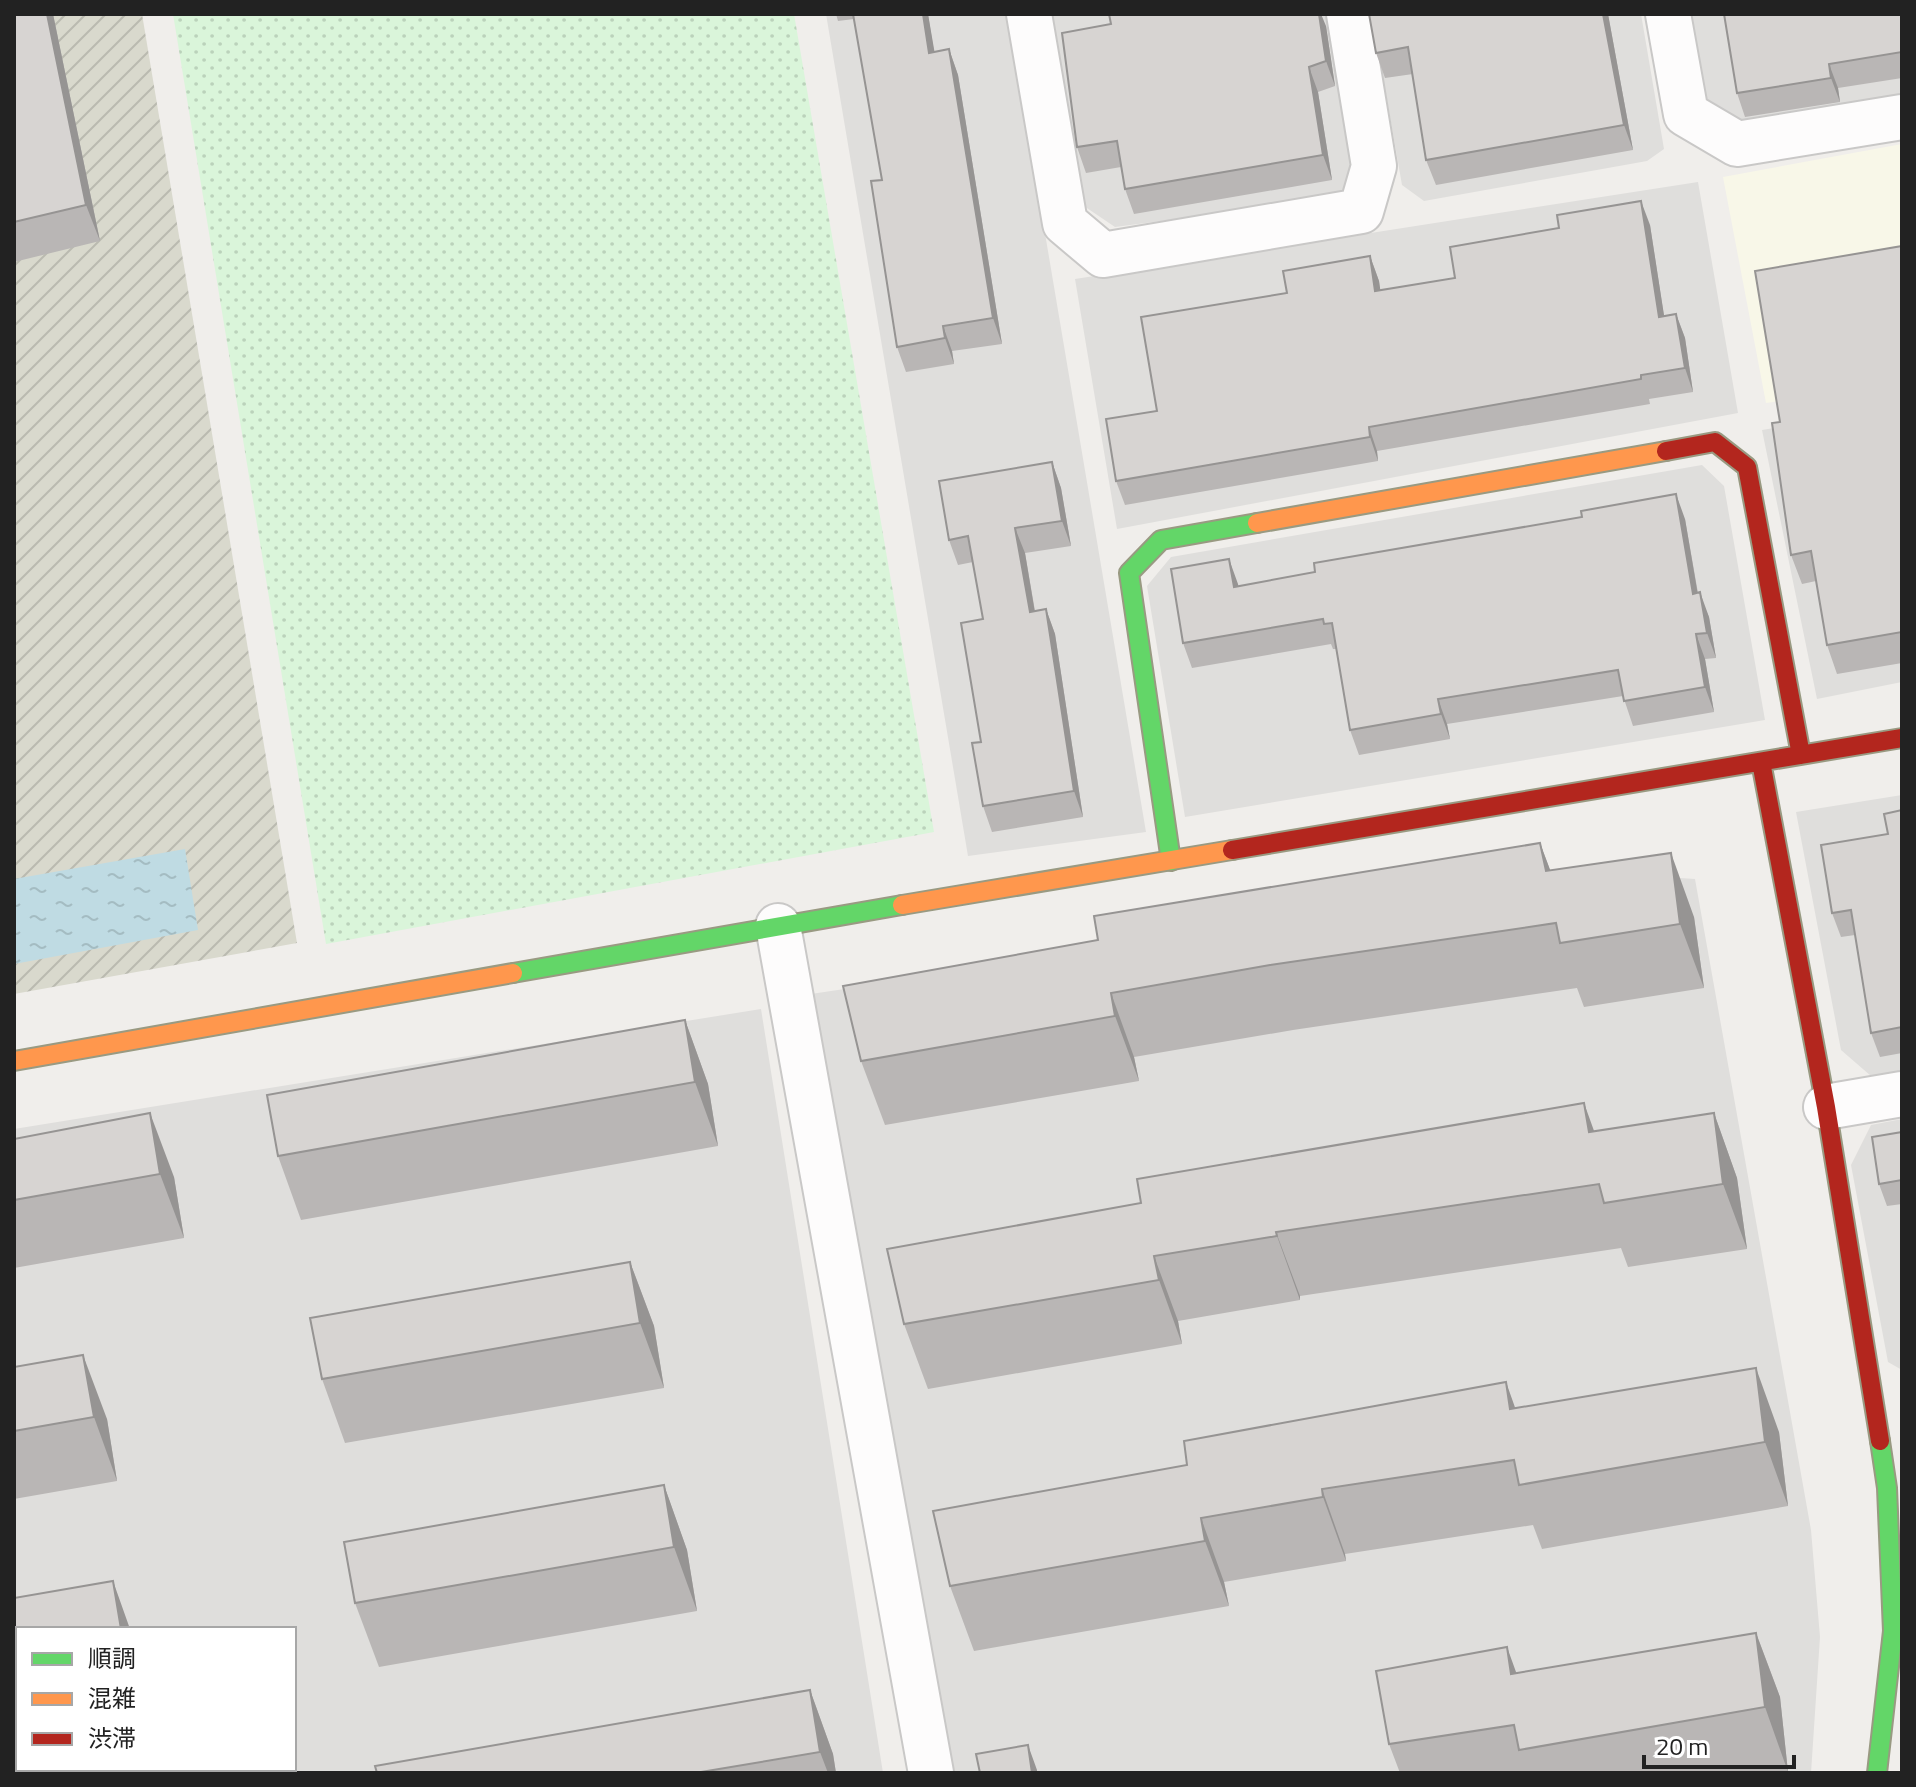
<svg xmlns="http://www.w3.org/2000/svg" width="1916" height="1787" viewBox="0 0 1916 1787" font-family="'Titillium Web','Noto Sans JP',sans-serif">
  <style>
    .residential { fill: #dfdedc; fill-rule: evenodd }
    .education { fill: #f8f7e8 }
    .construction { fill: url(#construction-furrows) }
    .park { fill: url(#park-dots) }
    .water { fill: url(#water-ripples) }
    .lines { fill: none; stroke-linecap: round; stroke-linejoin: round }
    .street-casing { stroke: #c9c8c7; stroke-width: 48 }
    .fast-casing { stroke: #999a82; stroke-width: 22 }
    .slow-casing { stroke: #999a82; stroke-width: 22 }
    .jam-casing { stroke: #999a82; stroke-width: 22 }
    .street { stroke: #fdfcfc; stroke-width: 44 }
    .fast { stroke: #63d668; stroke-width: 18 }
    .slow { stroke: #ff974d; stroke-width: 18 }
    .jam { stroke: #b3261e; stroke-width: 18 }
    .wall { fill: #b9b6b5 }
    .shaded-wall { fill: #969493 }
    .building { fill: #d7d4d2; stroke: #969493; stroke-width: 2 }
  </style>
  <defs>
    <pattern id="construction-furrows" width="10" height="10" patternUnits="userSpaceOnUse" patternTransform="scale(2)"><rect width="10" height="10" fill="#d9d9cd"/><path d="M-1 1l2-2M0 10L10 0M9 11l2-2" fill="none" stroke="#babab0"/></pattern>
    <pattern id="park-dots" width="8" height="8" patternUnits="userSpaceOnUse" patternTransform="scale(2)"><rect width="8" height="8" fill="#daf5da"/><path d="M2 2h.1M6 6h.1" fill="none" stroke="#bbd2bb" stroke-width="1.8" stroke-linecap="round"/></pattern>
    <pattern id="water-ripples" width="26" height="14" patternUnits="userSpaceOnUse" patternTransform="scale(2)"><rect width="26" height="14" fill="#bfdbe3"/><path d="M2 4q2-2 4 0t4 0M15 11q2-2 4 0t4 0" fill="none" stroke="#a4bcc2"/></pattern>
  </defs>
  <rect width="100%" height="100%" fill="#f0eeeb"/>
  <path class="residential" d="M826,14H1008L1146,832L968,856Z
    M1047,14H1333L1358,158L1345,197L1115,227L1075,200Z
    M1372,14H1641L1664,149L1647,161L1424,201L1402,185Z
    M1690,14H1902V96L1742,128L1707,109Z
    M1698,182L1738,413L1117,529L1075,279Z
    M1902,407V682L1817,699L1762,430Z
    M1702,465L1724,486L1765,720L1185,817L1147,586L1171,557Z
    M1902,795V1072L1871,1076L1841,1050L1796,812Z
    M1591,872L1695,879L1811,1530L1820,1637L1811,1773H946L811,994L1252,928Z
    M761,1009L883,1773H14V1129ZM18,1629H294V1769H18Z
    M1902,1119V1370L1888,1362L1851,1165L1871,1125Z"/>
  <path class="education" d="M1902,144V384L1766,403L1723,177Z"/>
  <path class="construction" d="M14,14H142L297,943L14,994Z"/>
  <path class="park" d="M173,14H794L934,832L326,944Z"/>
  <path class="water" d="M185,849L198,930L14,964V879Z"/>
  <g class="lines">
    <g class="street-casing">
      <path id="street" d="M1029,14L1065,223L1103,255L1361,211L1374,166L1349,14
        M1668,14L1686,114L1737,144L1902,117
        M778,926L931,1773
        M1826,1107L1902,1094"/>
    </g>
    <g class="fast-casing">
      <path id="fast" d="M1171,861L1129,573L1161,540L1257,523
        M513,973L902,905
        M1877,1773L1893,1631L1887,1488L1880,1441"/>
    </g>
    <g class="slow-casing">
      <path id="slow" d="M1257,523L1666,451
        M902,905L1232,850
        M14,1061L513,973"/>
    </g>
    <g class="jam-casing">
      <path id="jam" d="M1666,451L1715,442L1747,467L1801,755
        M1761,762L1826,1107L1880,1441
        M1232,850L1902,738"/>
    </g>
    <use href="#street" class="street"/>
    <use href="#fast" class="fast"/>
    <use href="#slow" class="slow"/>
    <use href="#jam" class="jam"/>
  </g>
  <path class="wall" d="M14,14H53L100,241L14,262Z
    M836,14H928L934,52L949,49L958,75L1002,344L952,351L954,364L906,372L897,347L882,180L854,19L838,21Z
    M1369,14H1608L1633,150L1436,185L1426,160L1413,74L1385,78L1376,53Z
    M1902,14V78L1838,88L1840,102L1745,117L1737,93Z
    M1111,24L1326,26L1335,86L1318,92L1332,180L1134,214L1125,189L1121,167L1086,173L1077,147Z
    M1650,225L1664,316L1676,314L1685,338L1693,392L1649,399L1650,404L1377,451L1378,461L1125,505L1116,481L1157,411L1287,293L1370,256L1379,281L1380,290L1455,278Z
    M1902,246V663L1837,674L1827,645L1816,581L1802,584L1791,555Z
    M1052,462L1061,488L1071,546L1025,553L1035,611L1046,609L1055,634L1083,817L992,832L983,806L981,742L983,619L973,562L958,565L949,540Z
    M1685,519L1698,593L1709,617L1716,658L1705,659L1714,712L1633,726L1623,696L1447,724L1450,739L1359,755L1350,730L1336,649H1333L1331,644L1192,668L1183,643Z
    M1902,810V1053L1880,1057L1871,1033L1855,935L1841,937L1832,913L1888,834Z
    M1540,843L1550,870L1694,917L1704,988L1584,1007L1577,988L1293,1030L1134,1057L1139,1081L885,1125L861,1061Z
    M685,1020L708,1084L718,1146L301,1220L278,1156Z
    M1714,1113L1737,1178L1747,1249L1628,1267L1621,1248L1300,1296V1300L1178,1321L1182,1344L928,1389L904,1324L1594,1131Z
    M1902,1132V1204L1887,1206L1879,1184Z
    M14,1139L174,1177L184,1238L14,1268Z
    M630,1262L654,1326L664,1388L345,1443L322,1379Z
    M14,1367L107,1419L117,1481L14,1499Z
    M1515,1408L1779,1432L1788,1506L1542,1549L1533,1525L1345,1554L1346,1561L1224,1582L1229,1606L974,1651L950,1586Z
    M664,1485L687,1550L697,1611L379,1667L355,1603Z
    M14,1598L18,1629V1729L14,1730Z
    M1756,1633L1780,1697L1788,1772L1780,1773H1400L1389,1744L1516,1673Z
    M810,1690L833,1754L836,1773H377Z"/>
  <path class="shaded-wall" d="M47,14H53L100,241L86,205Z
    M923,14H928L939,78L929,53Z
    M1319,14H1321L1326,26L1335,86L1326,61Z
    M1603,14H1608L1633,150L1624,125Z
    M949,49L958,75L1002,344L993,318Z
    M1829,64L1838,88L1840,102L1831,78Z
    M1309,67L1318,92L1332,180L1323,155Z
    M1641,201L1650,225L1668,341L1659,317Z
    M1370,256L1379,281L1384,315L1375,291Z
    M1676,314L1685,338L1693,392L1685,368Z
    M943,326L952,351L954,364L945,338Z
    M1369,427L1377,451L1378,461L1370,437Z
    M1052,462L1061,488L1071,546L1062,521Z
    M1676,494L1685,519L1702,619L1693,594Z
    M1015,528L1025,553L1039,637L1030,612Z
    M1229,559L1238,584L1243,612L1234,587Z
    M1700,592L1709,617L1716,658L1707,633Z
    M1046,609L1055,634L1083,817L1074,791Z
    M1696,634L1705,659L1714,712L1705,687Z
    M1438,699L1447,724L1450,739L1441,714Z
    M1540,843L1564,907L1546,871Z
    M1671,853L1694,917L1704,988L1680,924Z
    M1111,993L1134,1057L1139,1081L1115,1016Z
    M685,1020L708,1084L718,1146L695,1082Z
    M1584,1103L1607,1167L1589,1132Z
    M150,1113L174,1177L184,1238L160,1174Z
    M1714,1113L1737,1178L1747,1249L1723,1184Z
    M1276,1232L1300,1296V1300L1277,1236Z
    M1154,1256L1178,1321L1182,1344L1159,1280Z
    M630,1262L654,1326L664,1388L640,1323Z
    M83,1355L107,1419L117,1481L94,1417Z
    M1756,1368L1779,1432L1788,1506L1765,1442Z
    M1506,1382L1529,1447L1510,1409Z
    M664,1485L687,1550L697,1611L674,1547Z
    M1322,1489L1345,1554L1346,1561L1323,1497Z
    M1201,1518L1224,1582L1229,1606L1205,1541Z
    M113,1581L130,1629H121Z
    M1756,1633L1780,1697L1788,1772L1765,1707Z
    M1507,1647L1530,1711L1511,1674Z
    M810,1690L833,1754L836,1773H828L820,1752Z
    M1028,1745L1037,1770V1773H1032Z"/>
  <path class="building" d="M14,14H47L86,205L14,222Z
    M853,14H923L929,53L949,49L993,318L943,326L945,338L897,347L871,181L882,180Z
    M1109,14H1319L1326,61L1309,67L1323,155L1125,189L1117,141L1077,147L1062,33L1111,24Z
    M1369,14H1603L1624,125L1426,160L1408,47L1376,53Z
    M1724,14H1902V52L1829,64L1831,78L1737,93Z
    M1641,201L1659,317L1676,314L1685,368L1641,375V379L1369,427L1370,437L1116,481L1106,419L1157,411L1141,317L1287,293L1283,271L1370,256L1375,291L1455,278L1450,247L1559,228L1557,215Z
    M1902,246V632L1827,645L1811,551L1791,555L1772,423L1780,422L1755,271Z
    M1052,462L1062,521L1015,528L1030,612L1046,609L1074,791L983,806L972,743L981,742L961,623L983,619L968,536L949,540L939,481Z
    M1676,494L1693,594L1700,592L1707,633L1696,634L1705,687L1624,701L1618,670L1438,699L1441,714L1350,730L1332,623L1324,624L1323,619L1183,643L1171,569L1229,559L1234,587L1315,572L1314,563L1582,517L1581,511Z
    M1902,810V1027L1871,1033L1851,910L1832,913L1821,845L1888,834L1884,814Z
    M1540,843L1546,871L1671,853L1680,924L1560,943L1556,923L1270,965L1111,993L1115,1016L861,1061L843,986L1098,940L1094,916Z
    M685,1020L695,1082L278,1156L267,1095Z
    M1584,1103L1589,1132L1714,1113L1723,1184L1604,1203L1599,1184L1276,1232L1277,1236L1154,1256L1159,1280L904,1324L887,1249L1141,1203L1137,1179Z
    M150,1113L160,1174L14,1200V1139Z
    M1902,1132V1180L1879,1184L1872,1137Z
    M630,1262L640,1323L322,1379L310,1318Z
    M83,1355L94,1417L14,1431V1367Z
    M1756,1368L1765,1442L1519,1485L1514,1460L1322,1489L1323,1497L1201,1518L1205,1541L950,1586L933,1511L1187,1465L1184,1441L1506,1382L1510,1409Z
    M664,1485L674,1547L355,1603L344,1542Z
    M113,1581L121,1629H18V1661L14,1662V1598Z
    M1756,1633L1765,1707L1519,1750L1514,1725L1389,1744L1376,1671L1507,1647L1511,1674Z
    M810,1690L820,1752L695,1773H377L375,1766Z
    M1028,1745L1032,1773H980L976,1754Z"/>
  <rect width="1916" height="1787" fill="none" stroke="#222222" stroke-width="32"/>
  <rect x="16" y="1627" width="280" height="144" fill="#ffffff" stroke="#a7a7a7" stroke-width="2"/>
  <rect x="32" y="1653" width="40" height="12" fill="#63d668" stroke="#a7a7a7" stroke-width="2"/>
  <text x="88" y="1667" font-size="24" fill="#222222">順調</text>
  <rect x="32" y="1693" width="40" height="12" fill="#ff974d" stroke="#a7a7a7" stroke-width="2"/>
  <text x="88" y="1707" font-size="24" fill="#222222">混雑</text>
  <rect x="32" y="1733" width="40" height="12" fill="#b3261e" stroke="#a7a7a7" stroke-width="2"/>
  <text x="88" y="1747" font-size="24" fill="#222222">渋滞</text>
  <path d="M1644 1755v12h150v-12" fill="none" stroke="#222222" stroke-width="4"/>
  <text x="1656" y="1755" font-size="24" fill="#222222" stroke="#ffffff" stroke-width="6" paint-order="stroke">20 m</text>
</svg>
